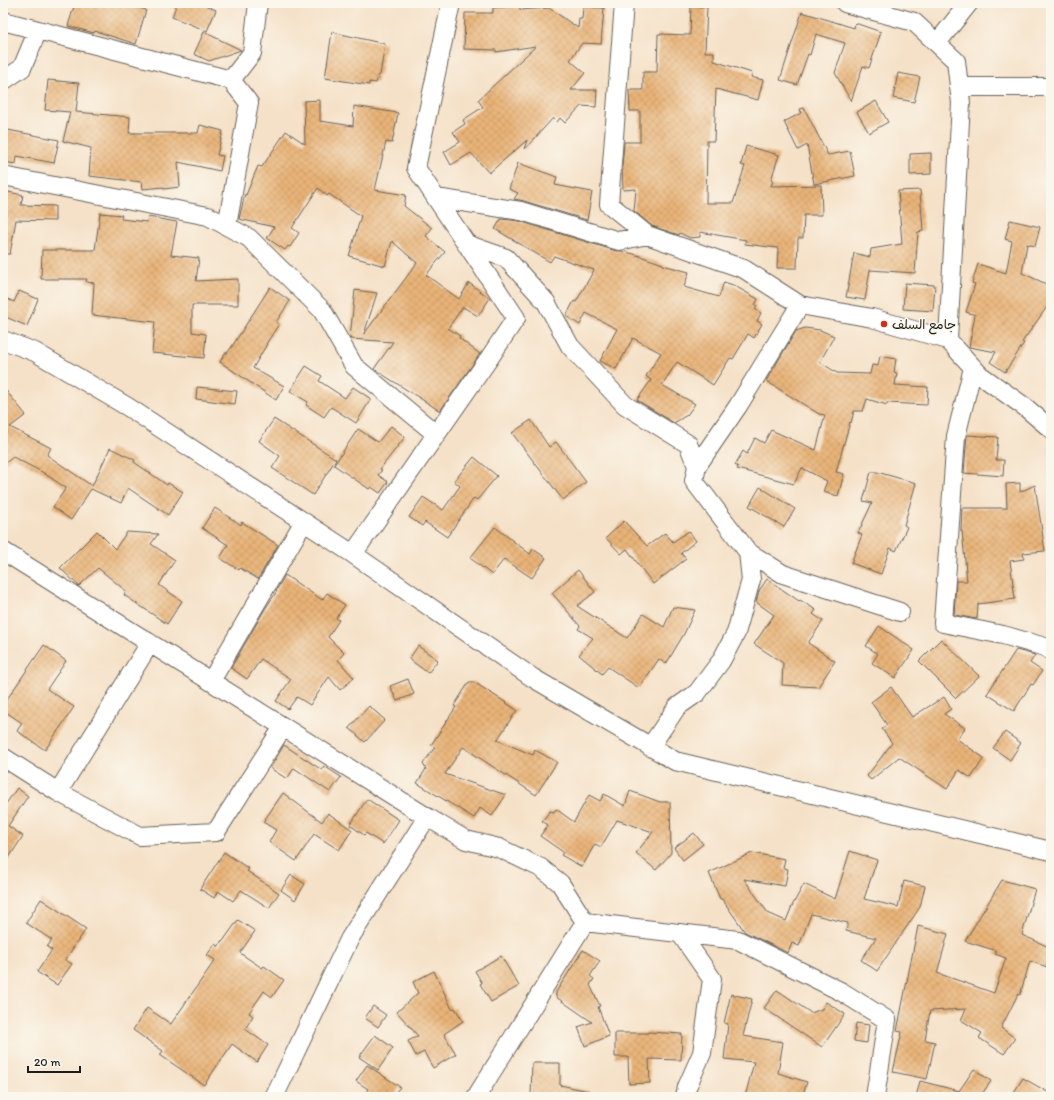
<svg xmlns="http://www.w3.org/2000/svg" width="1054" height="1100" viewBox="0 0 1054 1100" font-family="Itim,'Playpen Sans Arabic',sans-serif">
  <style>
    .building { fill: url(#building-cross-hatch) }
    .lines { fill: none; stroke-linecap: round; stroke-linejoin: round }
    .street-casing { stroke: #686158; stroke-width: 20 }
    .street { stroke: #fff; stroke-width: 18 }
    .poi-dot { fill: #c8321e; stroke: #fbf7ec; stroke-width: 1.5 }
    .labels { text-anchor: middle; stroke-width: 3; stroke-linejoin: round; paint-order: stroke }
    .poi-label { font-size: 13px; fill: #1c1c1c; stroke: #fbf7ec; text-anchor: start }
  </style>
  <defs>
    <pattern id="building-cross-hatch" width="8" height="8" patternUnits="userSpaceOnUse"><rect width="8" height="8" fill="#e9b478"/><path d="M0 0l8 8M0 8l8-8" fill="none" stroke="#c79a67"/></pattern>
  </defs>
  <rect width="100%" height="100%" fill="#fbf7ec"/>
  <filter id="ink" filterUnits="userSpaceOnUse"><feTurbulence type="fractalNoise" baseFrequency=".025" numOctaves="2"/><feDisplacementMap in="SourceGraphic" scale="8" xChannelSelector="R" yChannelSelector="G"/><feConvolveMatrix kernelMatrix="1 2 1 2 8 2 1 2 1" color-interpolation-filters="sRGB"/></filter>
  <filter id="wash" filterUnits="userSpaceOnUse"><feTurbulence type="fractalNoise" baseFrequency=".012" numOctaves="4" result="noise"/><feDisplacementMap in="SourceGraphic" scale="16" xChannelSelector="R" yChannelSelector="G"/><feGaussianBlur stdDeviation="0.9" result="paint"/><feColorMatrix in="noise" values="0 0 0 0 0 0 0 0 0 0 0 0 0 0 0 0 0 1.4 0 .05"/><feComposite in="paint" operator="in"/></filter>
  <g filter="url(#wash)">
    <rect width="100%" height="100%" fill="#f5e1c8"/>
    <g id="blocks">
      <path class="building" d="M75,3H123L146,10L136,44L95,31L94,33L68,26Z
        M177,3H200L216,10L207,31L172,17Z
        M520,6V10L549,8L578,28L579,19H582L583,7L604,8L601,44L582,43L570,60L585,73L571,90H597L596,107L581,106L565,123L560,118L557,122L553,118L525,149H524L527,140L489,173L471,153L451,165L444,152L460,142L453,132L465,124L463,120L483,107L478,100L536,46L496,52V50L464,49L465,13H493V8Z
        M691,6L707,7L705,52H714V61L752,73L751,77L763,80L758,100L716,89L714,141H707L706,203H733L745,166L741,165L746,146L779,155L771,180L773,181L771,186L821,185L822,215H804L803,238H798L797,268H777L778,248L745,244L746,240L700,232V237L690,238L680,233L679,235L652,226L634,211L636,189L623,190L622,166L624,142H640V111H630L629,90H643V72H657L658,34L690,35Z
        M802,12L854,28L855,23L881,32L869,68L863,66L851,101L835,73L845,43L816,34L810,55L808,54L797,85L780,80Z
        M204,32L241,50L209,61L194,54Z
        M332,32L385,44L380,75H378L376,83L369,82V85L325,78Z
        M898,73L920,77L914,102L893,98Z
        M48,80L79,83L76,112L130,117L129,133H198L200,125L223,131L217,155L223,156L220,171L178,162L180,187L164,189V187L143,189L142,182L89,176L91,148L63,141L70,112L45,110Z
        M320,100V121L353,126L354,106L398,113L392,143L386,142L375,190L406,195L404,206L432,228L426,236L445,252L426,275L459,299L469,283L490,298L478,316L463,307L448,328L460,336L459,338L480,354L440,411L374,369L393,342L351,339L350,338L355,290L377,293L364,334L417,263L392,241L385,266L349,256L361,216L329,194L327,196L318,188L292,228L299,233L290,247L288,246L285,250L267,238L274,227L239,219L245,194L246,195L258,166L262,167L286,131L305,144L304,101Z
        M876,101L888,122L869,133L857,112Z
        M804,108L828,155L850,151L855,176L814,184L807,145L798,150L784,122L801,113L800,109Z
        M3,129L59,140L54,163L17,156L16,164L3,162L5,144H3Z
        M931,153V174L910,175V154Z
        M518,163L557,177L555,185L592,192L587,220L524,201L514,199L518,193L509,189Z
        M920,190L923,231L918,232L915,273L870,270L865,300L846,297L854,253L870,257L871,249L902,244L898,191Z
        M3,191L23,195L21,205L55,206V221L16,220L10,254H3Z
        M100,213L122,215L121,219L147,222L148,217L177,222L171,255L199,258L196,281L238,279V305H192V332L206,334L204,358L152,353L155,322L92,315L94,283L86,282L87,279H41L42,250H95Z
        M501,219L519,221L616,251H622L634,254L663,264V265L689,272L684,287L719,297L724,282L733,285L758,299L755,305L757,306L755,309L761,313L757,321L762,324L754,338L748,334L733,359L730,358L713,385L677,362L662,385L695,404L687,415L674,423L637,400L651,380L646,376L661,353L633,338L616,369L600,361L617,329L586,313L580,325L566,316L574,301L576,302L594,270L554,256L550,262L495,229Z
        M1010,220L1040,227L1035,246L1027,244L1022,273L1051,286V297L1047,307L1022,342L1024,343L1005,372L990,362L996,352L969,347L975,315L966,312L975,284L972,283L978,264L1006,273L1012,241L1005,239Z
        M905,283L935,285L933,311L903,309Z
        M270,287L290,301L276,322L279,324L266,344H267L253,368L284,386L276,400L220,362L225,353H227L231,348Z
        M19,291L38,299L27,326L3,316V297L14,302Z
        M805,328L820,330L834,336L820,362L837,373L870,374L872,365L878,366L880,356L896,359L894,372L897,373L895,385L928,387L927,405L887,403V405L867,399L863,411H854L851,423L850,422L836,472L844,474L838,496L823,492L827,481L802,468L794,484L737,469L738,467L735,465L743,451L747,454L755,438L764,443L771,430L816,450L825,415L819,414L766,381L796,331Z
        M306,366L322,376L319,381L345,398L353,387L371,399L356,423L331,407L324,417L306,405L308,402L290,391Z
        M3,387L26,415L10,427L51,448L47,455L92,486L110,448L135,460L134,462L167,485L168,483L183,492L168,515L128,488L121,503L91,489L71,520L53,507L66,488L42,472L13,457L3,465Z
        M197,387L237,391L235,404L196,399Z
        M274,419L336,459L313,495L272,468L280,456L259,441Z
        M531,420L549,447L556,442L586,482L563,500L512,433Z
        M391,426L405,437L380,469L382,470L378,475L388,482L380,493L371,487L369,489L334,465L358,429L378,442Z
        M967,435L998,437L996,460H1004L1003,476L964,473Z
        M474,457L497,476L477,500L474,498L447,537L425,522L422,526L409,517L423,497L443,510L460,486L454,481Z
        M871,472H877L916,483L904,525L907,527L896,551L890,548L881,574L851,563L862,535L858,533L872,503L863,501Z
        M1020,483V492L1035,485L1045,551L1023,553L1024,559L1010,561L1015,599L978,604L977,619L954,615L956,581H967L962,531H961L962,508H1007L1006,484Z
        M760,487L795,509L784,527L749,506Z
        M215,508L241,525L242,522L278,545L258,579L240,568L239,570L220,558L228,545L202,528Z
        M624,521L647,546L665,533L673,542L689,531L696,541L681,553L686,559L653,584L627,549L621,554L606,538Z
        M495,527L530,554L533,549L546,558L532,578L504,559L492,575L470,558Z
        M97,531L115,549L127,532L158,534L151,544L175,560L159,585L182,601L167,624L124,595L126,591L98,568L79,586L60,568Z
        M578,570L595,592L577,606L627,638L643,614L664,627L673,607L695,610L684,634L666,664L659,659L639,688L608,667L602,674L579,655L593,638L578,629L580,626L552,593Z
        M285,575L322,600L327,593L345,605L336,618L339,620L328,637L344,653L338,660L354,678L340,690L329,677L310,705L297,697L288,709L276,701L291,679L261,659L247,679L231,668L265,609L277,591H276Z
        M767,579L799,601L800,600L816,610L813,614L823,621L808,643L835,661L818,687L782,685L783,663L754,644L774,615L756,602L759,591Z
        M879,626L914,650L895,678L872,663L878,654L866,646Z
        M941,639L979,676L956,698L919,661Z
        M44,645L66,661L47,689L74,707L45,750L17,731L22,723L3,710V705Z
        M418,646L438,660L428,673L409,659Z
        M1016,650L1035,655L1030,663L1042,671L1033,685L1031,684L1014,711L987,694Z
        M408,679L414,694L397,701L390,686Z
        M469,682H474L517,710L497,740L533,755L535,750L557,762L536,795L463,747L445,774L506,795L492,816L480,808L474,818L417,783L426,769L423,764L435,747L431,745L456,707L454,706Z
        M891,687L912,717L944,697L951,709L944,714L965,728L957,739L984,758L971,778L959,770L947,789L899,757L871,780L867,776L892,743L882,729L887,725L871,702Z
        M369,706L385,720L365,742L349,728Z
        M1005,732L1021,743L1010,760L993,748Z
        M284,745L322,770L324,766L341,777L330,792L294,768L287,779L270,768Z
        M17,788L28,796L8,826L23,836L3,867V808Z
        M630,791L660,802H670L671,853L656,870L636,853L653,832L617,820L601,847L595,844L582,867L561,855L563,852L540,836L548,825L542,821L550,811L554,812L556,809L574,822L589,795L600,801L604,794L625,806Z
        M283,793L322,822L328,813L352,830L339,850L314,834L296,861L269,842L276,830L263,822Z
        M367,799L399,820L383,844L366,833L364,835L350,825Z
        M694,833L703,844L683,860L674,848Z
        M850,851L877,860L864,899L898,907L904,881L925,886L920,907L877,971L861,960L876,938L846,931L848,923L811,914L799,946L792,943L788,953L745,932L722,899H720L709,873L752,853L785,859L783,868L788,869L785,886L744,879L768,913L786,921L792,906L804,884L835,899Z
        M224,852L249,869L247,871L279,893L269,908L241,890L233,901L218,891L214,898L200,889Z
        M291,875L305,884L295,900L281,890Z
        M1002,880L1035,889L1022,935L1049,947L1047,967L1030,961L1020,995L1018,994L1001,1028L1015,1038L1004,1054L979,1038L982,1033L961,1020L966,1009L930,1011L925,1040L935,1042L927,1079L893,1072L902,1032L897,1031L918,926L948,934L937,973L994,993L1006,958L995,954L997,951L965,941Z
        M41,899L86,929L65,960L72,964L57,985L37,972L52,950L47,947L52,940L26,923Z
        M238,920L255,931L240,953L262,968L264,966L284,980L272,997L264,991L249,1013L253,1016L245,1029L268,1045L257,1062L232,1044L204,1085L160,1055L163,1051L133,1030L147,1008L171,1024L215,960L207,955L215,944L218,947L222,940L223,941Z
        M583,950L600,961L590,976L594,979L590,985L600,1006L598,1007L609,1036L585,1046L578,1027L592,1022L556,997V992Z
        M501,956L519,986L491,1002L480,984L482,983L475,971Z
        M434,971L452,1009L455,1008L463,1021L444,1034L456,1054L433,1068L424,1052L416,1056L408,1041L418,1036L397,1012L418,993L413,982Z
        M777,990L811,1013L822,1009L826,1002L845,1014L822,1047L764,1008Z
        M731,994L752,999L743,1036L783,1042L778,1073L807,1082L802,1097H745L754,1062L724,1059L728,1024L724,1023Z
        M373,1006L386,1015L378,1027L365,1018Z
        M856,1023L869,1025L867,1043L854,1041Z
        M648,1032L682,1034L681,1060L649,1059L650,1083L629,1084L628,1057H615V1033H648Z
        M375,1035L393,1048L378,1070L359,1057Z
        M532,1063H560V1085L589,1091L588,1097H531Z
        M367,1065L400,1087L392,1097H374L366,1092L368,1089L356,1081Z
        M974,1069L991,1081L980,1097H916L920,1081L959,1091Z
        M1023,1078L1051,1094V1097H1011Z"/>
    </g>
  </g>
  <g filter="url(#ink)">
    <use href="#blocks" fill-opacity="0" stroke="#686158" stroke-width="1"/>
    <g class="lines">
      <g class="street-casing">
        <path id="street" d="M624,3L609,204L647,235L744,269L800,305L872,318L948,340L961,103L956,61L914,22L845,3
          M3,21L231,80L249,103L227,226
          M937,43L969,3
          M231,80L252,53L258,3
          M3,81L22,68L38,30
          M959,87H1051
          M3,176L208,216L249,238L322,310L354,366L436,434
          M436,198L521,211L619,241L647,235
          M466,244L506,258L546,302L570,346L625,405L688,444L697,466
          M3,340L35,352L128,407L353,554L488,360L516,318L416,168L451,3
          M948,340L980,375L1025,407L1051,429
          M973,368L956,436L943,623L1003,635L1045,647L1051,651
          M3,551L427,817L350,938L274,1097
          M748,552L783,574L900,612
          M353,554L533,678L675,761L1051,851
          M211,681L303,523
          M650,747L677,707L697,693L721,661L736,633L751,580L748,552L694,481L697,466L738,406L800,305
          M3,757L58,792L140,836L216,832L283,727
          M58,792L150,643
          M427,817L466,840L499,848L541,868L560,883L585,922L738,940L842,992L887,1020L875,1097
          M680,933L712,979L702,1053L687,1087L685,1097
          M476,1097L585,922"/>
      </g>
      <use href="#street" class="street"/>
    </g>
  </g>
  <circle class="poi-dot" cx="884" cy="324" r="4"/>
  <g class="labels">
    <g class="poi-label">
      <text x="892" y="329">جامع السلف</text>
    </g>
  </g>
  <rect width="1054" height="1100" fill="none" stroke="#fbf7ec" stroke-width="16"/>
  <path d="M28 1066v6h52v-6" fill="none" stroke="#1c1c1c" stroke-width="2"/>
  <text x="34" y="1066" font-size="12" fill="#1c1c1c" stroke="#fbf7ec" stroke-width="3" paint-order="stroke">20 m</text>
</svg>
